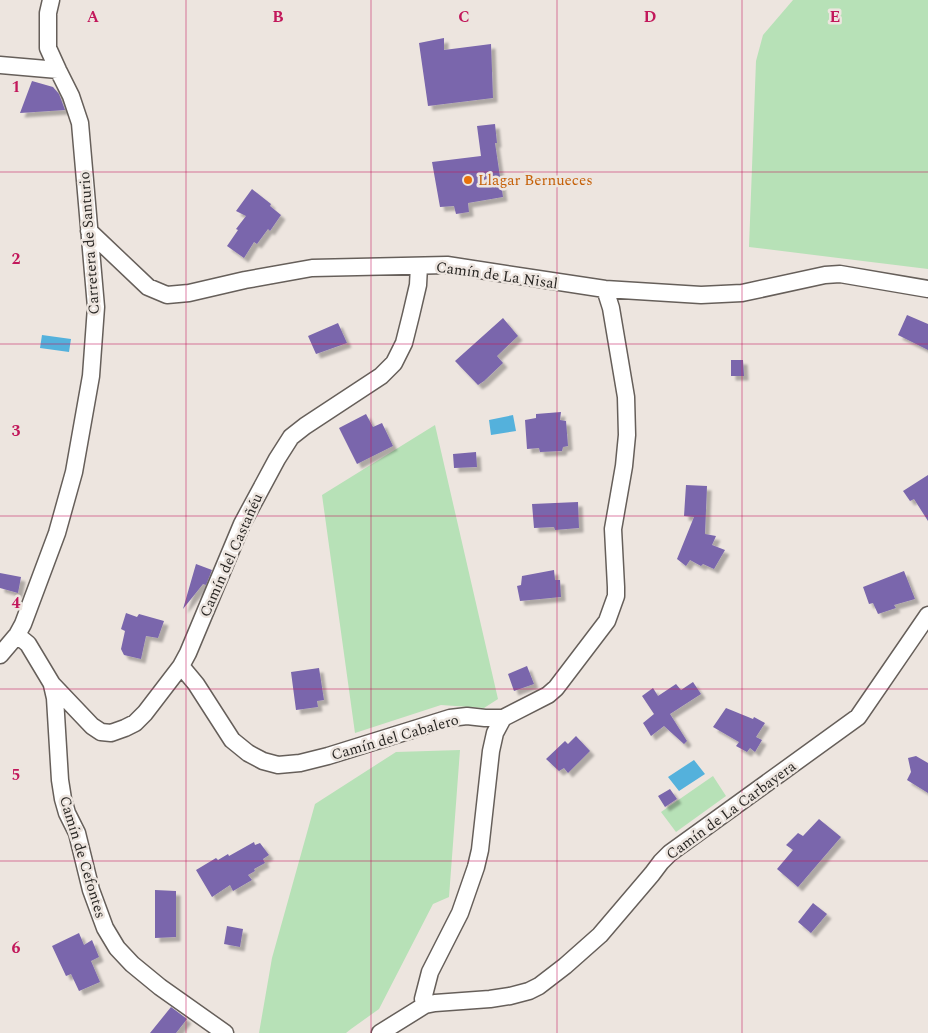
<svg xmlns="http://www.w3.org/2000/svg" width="928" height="1033" viewBox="0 0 928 1033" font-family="Spectral,serif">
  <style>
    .green { fill: #b7e1b7 }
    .water { fill: #54b1dc }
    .building { fill: #7a66ac; filter: url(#shadow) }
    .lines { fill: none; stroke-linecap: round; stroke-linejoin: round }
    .minor-casing { stroke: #665f5a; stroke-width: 19 }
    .minor { stroke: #fff; stroke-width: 16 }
    .grid { fill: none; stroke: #c2185b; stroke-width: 1; stroke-opacity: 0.55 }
    .food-dot { fill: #e8710a; stroke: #ede5df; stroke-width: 2 }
    .labels { text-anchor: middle; stroke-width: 5; stroke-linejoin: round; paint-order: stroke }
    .food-label { font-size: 15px; fill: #c56008; stroke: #ede5df; text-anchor: start }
    .street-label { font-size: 15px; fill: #292724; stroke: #ede5df }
    .grid-label { font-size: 16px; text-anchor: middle; font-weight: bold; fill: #c2185b; stroke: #ede5df; stroke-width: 5; stroke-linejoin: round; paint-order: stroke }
  </style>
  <defs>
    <filter id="shadow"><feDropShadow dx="4.5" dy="4.5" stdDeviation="1" flood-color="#0004"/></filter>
  </defs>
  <rect width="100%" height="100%" fill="#ede5df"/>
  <path class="green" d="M793,0H928V269L749,247L756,61L763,35Z
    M435,425L498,699L484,708L441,705L355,733L322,495Z
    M460,750L449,897L433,904L379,1009L351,1029L346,1033H259L272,958L315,804L396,752Z
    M713,776L726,796L676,832L661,812Z"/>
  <path class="water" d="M42,335L71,339L69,352L40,348Z
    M513,415L516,431L491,435L489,420Z
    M694,760L705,774L679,791L668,777Z"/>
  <path class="building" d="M444,38V50L491,44L493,98L428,106L419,43Z
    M32,81L53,87L59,94L65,110L20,113Z
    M495,124L497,143H495L503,197L468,203L469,212L456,214L454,206L440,207L432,162L481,156L477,126Z
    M252,189L271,204L270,206L281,215L270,231L268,229L257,244L254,242L244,258L227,246L238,230L236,229L246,216L236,211Z
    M907,315L928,324V350L898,335Z
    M503,318L518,336L497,356L503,363L484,381L478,385L455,361Z
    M338,323L347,343L316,354L308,336Z
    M731,360H743L744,376H731Z
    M561,412L560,420L566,421L568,446L563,447L562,451L540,452L539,448L527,449L525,420L536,418V414Z
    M366,414L373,427L382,423L393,446L357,464L339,428Z
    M476,452L477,467L454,468L453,454Z
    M928,475V521L914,499L910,501L903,491Z
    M686,485L707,486L705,534L716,536L712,545L725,550L714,569L703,564L701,566L690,560L686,566L677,559L694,517L684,516Z
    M578,502L579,528L555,530L554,527L534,528L532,504Z
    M196,564L212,570L206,585L203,584L183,609Z
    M554,570L555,580H560L561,597L520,601L517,586L521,585L522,576Z
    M904,571L915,599L894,605L896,608L878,614L873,603L869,604L863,587Z
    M0,573L21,577L18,593L0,588Z
    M126,613L137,617L139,614L164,621L158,638L146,636L141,659L124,655L121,649L125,631L121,629Z
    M527,666L534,684L514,691L508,674Z
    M319,668L324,700L317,701L318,707L296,710L291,672Z
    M693,682L701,694L670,714L687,741L684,744L664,726L651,736L643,723L654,714L642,696L653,688L658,696L676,684L681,690Z
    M726,708L753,719L754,717L765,723L756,737L762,740L755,752L750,748L747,752L736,746L739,742L713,727Z
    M576,736L590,751L568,773L564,768L559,771L546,759L565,741L568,744Z
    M916,756L928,763V793L907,780L911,772L908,758Z
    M670,789L677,799L665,807L658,796Z
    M819,819L841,837L798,887L777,869L793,850L786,845L798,833L803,836Z
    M254,842L255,845L260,843L269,855L263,859L265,863L254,869L255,871L248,875L252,880L233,891L230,885L212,897L196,870L216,858L218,860L228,854L229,856Z
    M155,890L176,891V937L155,938Z
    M813,903L827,914L811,933L798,922Z
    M227,926L243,929L240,947L224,944Z
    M79,933L84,945L92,940L99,957L91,961L100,982L79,991L71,974L66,976L52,946Z
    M171,1007L187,1019L176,1033H150Z"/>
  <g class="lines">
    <g class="minor-casing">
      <path id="minor" d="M0,65L58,70
        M89,231L148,287L167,295L189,293L245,280L312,268L447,265L605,289L701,295L742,293L825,275L840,274L928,289
        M17,635L28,644L52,684L92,726L101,732L111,733L125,728L135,723L145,713L181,666L188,653L242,524L277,459L291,437L305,426L381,376L394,363L404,343L411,315L418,285L419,266
        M0,655L17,635L23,624L57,533L74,472L91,376L96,307L80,123L71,96L58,70L48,48V13L51,0
        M181,666L196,684L232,740L248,753L263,761L278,765L300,763L328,756L450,718L467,716L485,718H503L548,695L556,688L607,621L616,596V587L613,529L624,466L627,435L626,397L611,308L605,289
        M52,685L55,698L60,780L63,799L67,813L77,833L91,890L105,928L117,948L132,964L160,987L225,1033
        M425,1005L423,999L430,972L460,913L476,867L480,850L491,751L495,733L503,718
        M380,1033L425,1005L435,1003L490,999L510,996L529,991L539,986L565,966L600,935L652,874L661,862L670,853L858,717L928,615"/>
    </g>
    <use href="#minor" class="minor"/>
  </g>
  <path class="grid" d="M186,0V1033M371,0V1033M557,0V1033M742,0V1033M0,172H928M0,344H928M0,516H928M0,689H928M0,861H928"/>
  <circle class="food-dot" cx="468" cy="180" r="5"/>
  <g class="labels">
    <g class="food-label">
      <text x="478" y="185">Llagar Bernueces</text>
    </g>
    <g class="street-label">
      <text transform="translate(89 243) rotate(-94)" y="5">Carretera de Santurio</text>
      <text transform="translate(497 275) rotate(8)" y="5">Camín de La Nisal</text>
      <text transform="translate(231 555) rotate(-66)" y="5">Camín del Castañéu</text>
      <text transform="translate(395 737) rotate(-16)" y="5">Camín del Cabalero</text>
      <text transform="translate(731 810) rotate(-36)" y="5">Camín de La Carbayera</text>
      <text transform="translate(83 857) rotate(73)" y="5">Camín de Cefontes</text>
    </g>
  </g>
  <g class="grid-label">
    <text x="93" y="22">A</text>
    <text x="278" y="22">B</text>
    <text x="464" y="22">C</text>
    <text x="650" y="22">D</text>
    <text x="835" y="22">E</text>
    <text x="16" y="92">1</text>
    <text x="16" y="264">2</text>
    <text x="16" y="436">3</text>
    <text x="16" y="608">4</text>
    <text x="16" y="780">5</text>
    <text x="16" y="953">6</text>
  </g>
</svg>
